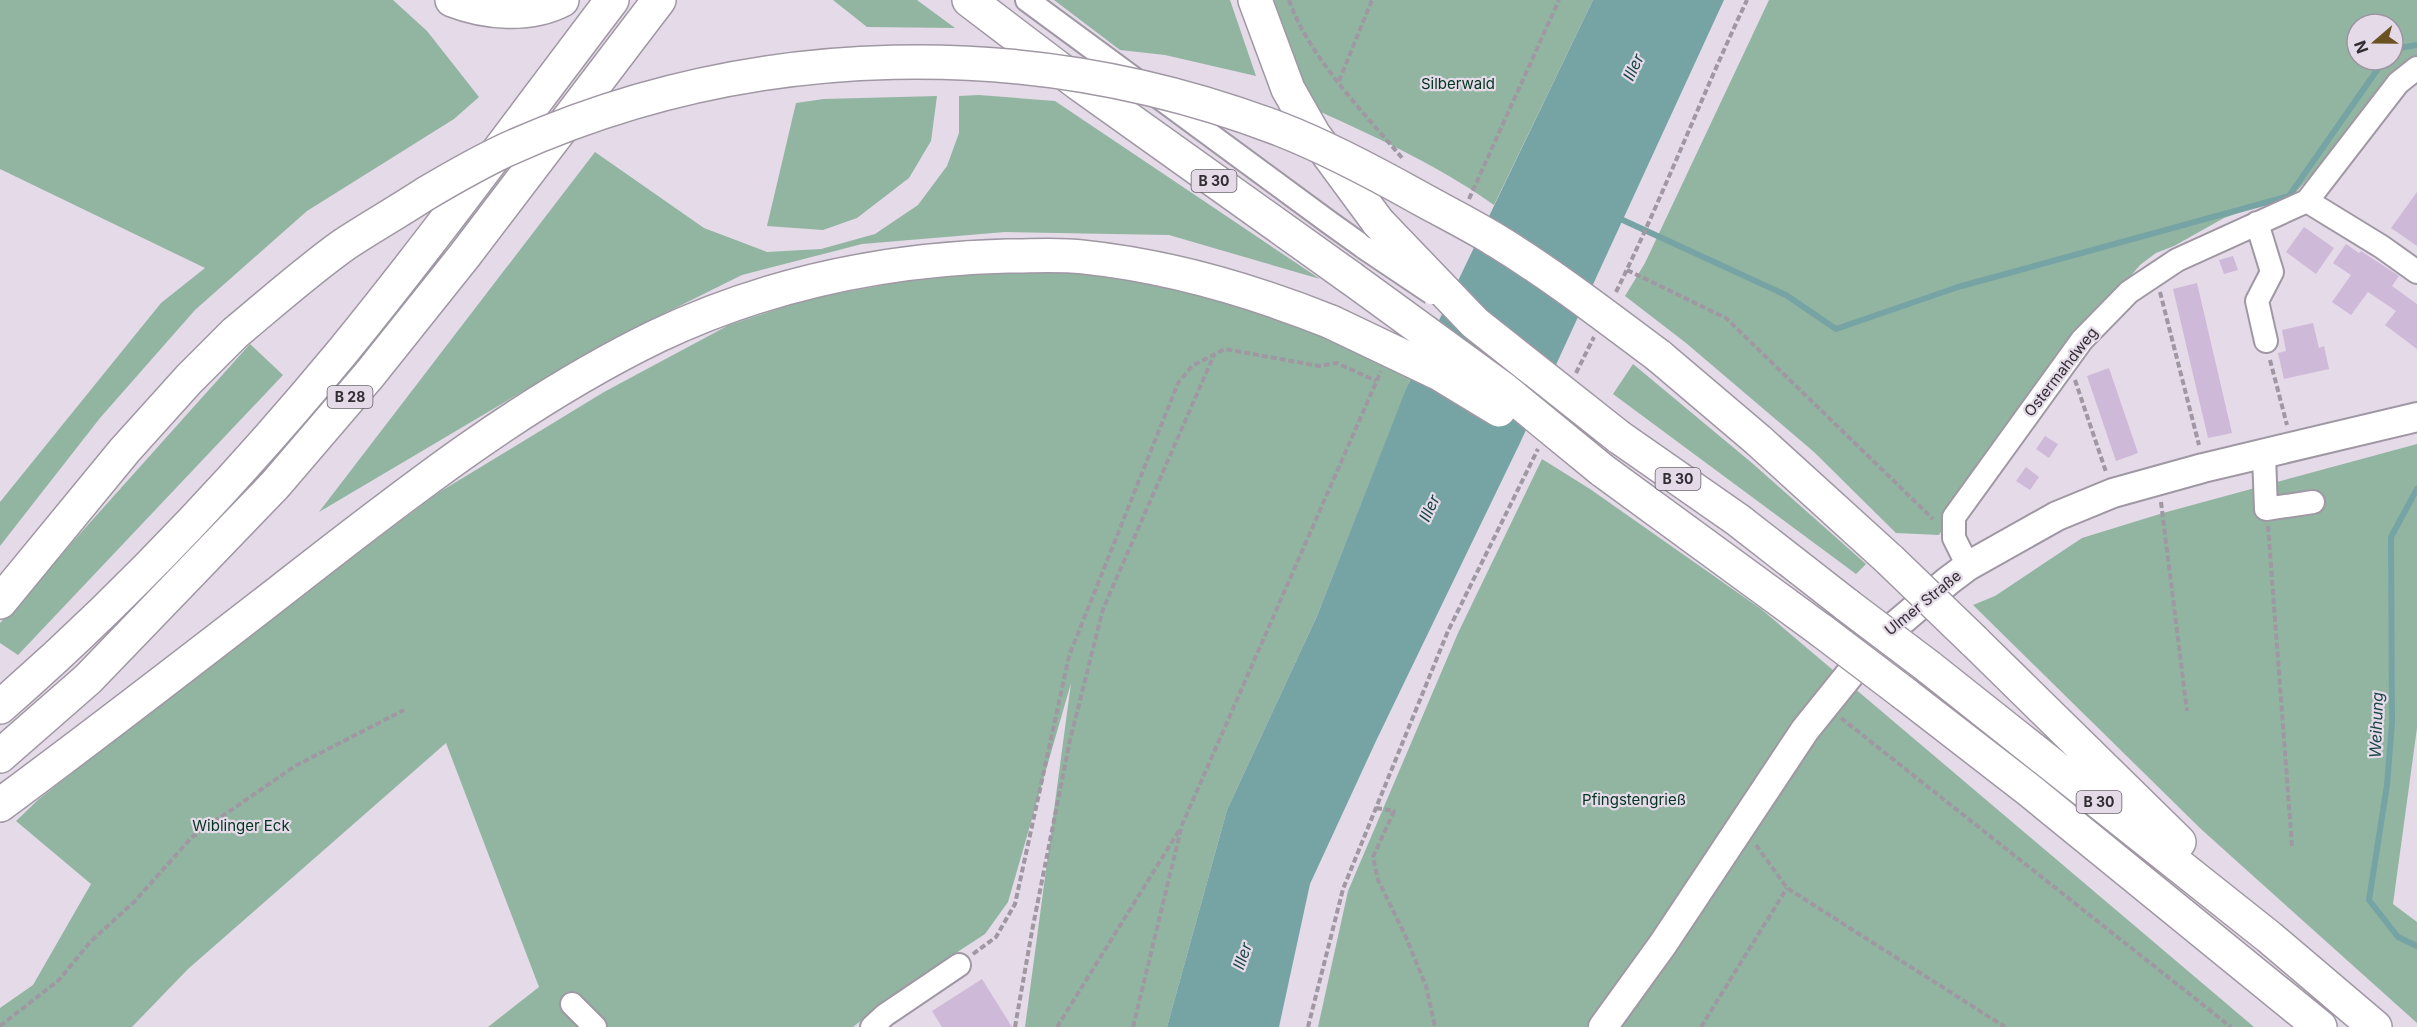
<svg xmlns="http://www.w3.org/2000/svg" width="2417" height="1027" viewBox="0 0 2417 1027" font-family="Inter,sans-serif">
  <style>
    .green { fill: #92b5a1; fill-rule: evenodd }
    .water { fill: #76a4a5 }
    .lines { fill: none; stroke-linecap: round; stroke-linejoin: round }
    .stream { stroke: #76a4a5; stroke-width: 6 }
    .building { fill: #cfb9d8 }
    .minor-casing { stroke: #a097a4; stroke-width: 26 }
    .major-casing { stroke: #a097a4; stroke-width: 32 }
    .highway-casing { stroke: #a097a4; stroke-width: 36 }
    .path { stroke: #9f97a2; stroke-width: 4; stroke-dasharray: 6 3; stroke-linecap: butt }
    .minor { stroke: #fff; stroke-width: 22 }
    .major { stroke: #fff; stroke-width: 28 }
    .highway { stroke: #fff; stroke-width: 33 }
    .minor-bridge-casing { stroke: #a097a4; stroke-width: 26; stroke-linecap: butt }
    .highway-bridge-casing { stroke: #a097a4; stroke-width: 36; stroke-linecap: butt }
    .minor-bridge { stroke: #fff; stroke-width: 22 }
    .highway-bridge { stroke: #fff; stroke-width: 33 }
    .labels { text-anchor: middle; stroke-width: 4.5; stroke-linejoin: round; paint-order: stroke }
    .shield { fill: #e4dae8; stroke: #676169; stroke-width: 1.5 }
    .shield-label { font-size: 14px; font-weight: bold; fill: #312d33 }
    .park-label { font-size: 15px; fill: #023420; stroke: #e4dae8 }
    .street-label { font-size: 15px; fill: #312d33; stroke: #e4dae8 }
    .water-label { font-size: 16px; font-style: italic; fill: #1a4547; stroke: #e4dae8 }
  </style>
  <rect width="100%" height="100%" fill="#e4dae8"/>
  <path class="green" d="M0,0H393L427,31L479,97L454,119L307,211L195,310L100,418L0,546V502L161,303L205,268L0,169Z
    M833,0H917L955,28L867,27Z
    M1054,0H1230L1256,76L1165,55L1120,50Z
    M1271,0H1593L1494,205C1435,163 1369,134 1303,104Z
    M1769,0H2417V59L2296,192L2224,218L2174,246L2156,253L2140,265L2117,292L1958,503L1939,535L1896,533L1814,452L1686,343L1625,296L1645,263ZM2357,24H2393V60H2357Z
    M979,95L1055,101L1320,279L1169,235L1005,232L862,244L742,275L643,324L532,386L319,512L595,152L704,228L767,252L821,249L875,234L918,205L947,166L959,133V96Z
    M937,96L931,141L909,178L857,218L823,230L767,226L796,103L824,99Z
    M969,269L1098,272L1224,297L1311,325L1412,375L1317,616L1227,810L1167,1027H1025L1071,683L1008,902L985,934L904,987L853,1027H488L539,987L446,743L188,969L132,1027H0V1008L33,985L91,884L16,821L39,799L239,642L438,493L604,392L729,325L808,299Z
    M250,344L283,375L18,655L0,643V623Z
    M1633,364L1752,463L1866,564L1856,574L1613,394Z
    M2417,444V728L2393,904L2417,922V1023L2202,830L1973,605L1995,596L2082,538L2163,513Z
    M1542,459L1590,489L1761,609L2254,1027H1318L1348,891L1458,633Z"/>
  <path class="water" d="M1593,0H1724L1520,443L1376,741L1310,884L1279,1027H1167L1227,810L1317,616L1406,389Z"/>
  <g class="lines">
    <path class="stream" d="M2393,49L2417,45
      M1614,216L1786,295L1836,329L1958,287L2289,196L2384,60
      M2417,489L2391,537L2392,723L2387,785L2369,900L2398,937L2417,946"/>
  </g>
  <path class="building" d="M2417,192V246L2391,228Z
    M2304,227L2334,248L2316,274L2286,252Z
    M2346,244L2359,253L2361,251L2399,276L2392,286L2417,304V349L2385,325L2396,311L2368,292L2351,315L2332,302L2351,275L2333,263Z
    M2233,256L2238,270L2224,274L2219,260Z
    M2197,283L2232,433L2208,438L2173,289Z
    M2313,323L2319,348L2324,346L2329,369L2284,379L2278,353L2286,351L2282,330Z
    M2109,368L2138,453L2116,461L2087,376Z
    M2045,436L2058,444L2049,458L2036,449Z
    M2026,467L2039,477L2030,490L2016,481Z
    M982,979L1012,1027H942L932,1011Z"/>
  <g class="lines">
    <g class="minor-casing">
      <path id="minor" d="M1027,0L1330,223L1365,248
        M2307,201L2382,247L2417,272
        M2257,223L2272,272L2257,301L2266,341
        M2264,455L2266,509L2313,502
        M1968,566L1954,538V517L2082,340L2129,292L2177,260L2307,201L2398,83L2417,68
        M572,1004L595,1027
        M872,1027L885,1015L959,965"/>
    </g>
    <g class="major-casing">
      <path id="major" d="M1603,1027L1663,944L1805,730L1875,643L1948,581L1968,566L2057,516L2113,493L2203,468L2417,417"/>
    </g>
    <g class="highway-casing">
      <path id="highway" d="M452,0C485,13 529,17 562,0
        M969,0L1078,83L1351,278
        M1255,0L1288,89L1314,135L1378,222
        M1659,356L1758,440L1890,560
        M1619,437L1738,520L1847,605
        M1602,470L1822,631
        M0,602L125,450L189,379L235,333
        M1974,641L2179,842
        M1929,667L2269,937L2375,1027
        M1905,694L2029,790L2320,1027
        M0,707C124,599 238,478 343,351C436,237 523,117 612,0
        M0,756L88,679L275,485L370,374L465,255L659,0
        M0,805C95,735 189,662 282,590C401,497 521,402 657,336C767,284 887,259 1008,256C1033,256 1059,254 1083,257C1169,266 1251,290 1331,322"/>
    </g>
    <path class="path" d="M1289,0C1308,56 1365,114 1403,159
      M1339,81L1372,0
      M1469,199L1559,0
      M1627,270L1726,318L1933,519
      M1616,292C1663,197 1701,97 1747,0
      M2160,292L2199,445
      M2270,360L2287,425
      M1576,373L1594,337
      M2075,380L2106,472
      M2161,502L2187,711
      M2268,526L2292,846
      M1841,718L2231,1027
      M1376,808L1394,811L1373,857L1378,880L1405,935L1426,986L1435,1027
      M1756,845L1787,888L2005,1027
      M973,954L996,937L1015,904L1069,656L1178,383L1192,366L1225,349L1319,366L1337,363L1376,381
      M0,1026L59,980L91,941L134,902L192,837L295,766L404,710
      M1015,1027L1032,931L1070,740L1103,609L1214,355
      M1057,1027L1180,829
      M1133,1027L1182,825L1381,371
      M1308,1027L1343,889L1448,631L1538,449
      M1701,1027L1787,888"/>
    <use href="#minor" class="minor"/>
    <use href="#major" class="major"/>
    <use href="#highway" class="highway"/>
    <g class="minor-bridge-casing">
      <path id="minor-bridge" d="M1365,248L1432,293"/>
    </g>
    <g class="highway-bridge-casing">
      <path id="highway-bridge" d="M1378,222L1475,323L1619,437
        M1351,278L1502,388L1602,470
        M1331,322L1438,373L1499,410
        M235,333C271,303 307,271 345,244C371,227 399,211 425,194C452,178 480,162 508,149C752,39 1033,34 1282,130C1328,148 1373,172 1416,196C1441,210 1467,223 1492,238C1550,273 1604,315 1659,356
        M1890,560L1974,641
        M1847,605L1929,667
        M1822,631L1905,694"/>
    </g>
    <use href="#minor-bridge" class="minor-bridge"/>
    <use href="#highway-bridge" class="highway-bridge"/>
  </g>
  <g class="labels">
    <g class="shield">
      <rect x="1191.5" y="170" width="45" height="22" rx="4.5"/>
      <rect x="327.5" y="386" width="45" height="22" rx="4.5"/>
      <rect x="1655.5" y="468" width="45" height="22" rx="4.5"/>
      <rect x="2076.5" y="791" width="45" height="22" rx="4.5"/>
    </g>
    <g class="shield-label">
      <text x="1214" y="186">B 30</text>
      <text x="350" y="402">B 28</text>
      <text x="1678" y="484">B 30</text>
      <text x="2099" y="807">B 30</text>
    </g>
    <g class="park-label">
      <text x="1458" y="89">Silberwald</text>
      <text x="1634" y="805">Pfingstengrieß</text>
      <text x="241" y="831">Wiblinger Eck</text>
    </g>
    <g class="street-label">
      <text transform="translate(2061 372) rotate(-52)" y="5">Ostermahdweg</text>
      <text transform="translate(1923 603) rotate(-39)" y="5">Ulmer Straße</text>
    </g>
    <g class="water-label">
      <text transform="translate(1633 67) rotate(-65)" y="6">Iller</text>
      <text transform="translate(1429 508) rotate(-65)" y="6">Iller</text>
      <text transform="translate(2376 725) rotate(-88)" y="6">Weihung</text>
      <text transform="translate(1242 956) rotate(-71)" y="6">Iller</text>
    </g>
  </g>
  <g transform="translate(2375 42) rotate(250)"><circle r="28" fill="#e4dae8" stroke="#9c95a0" stroke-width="1.5"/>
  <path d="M0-4.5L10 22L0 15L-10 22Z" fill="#6b5223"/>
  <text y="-9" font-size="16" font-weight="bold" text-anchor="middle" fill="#312d33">N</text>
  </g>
</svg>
